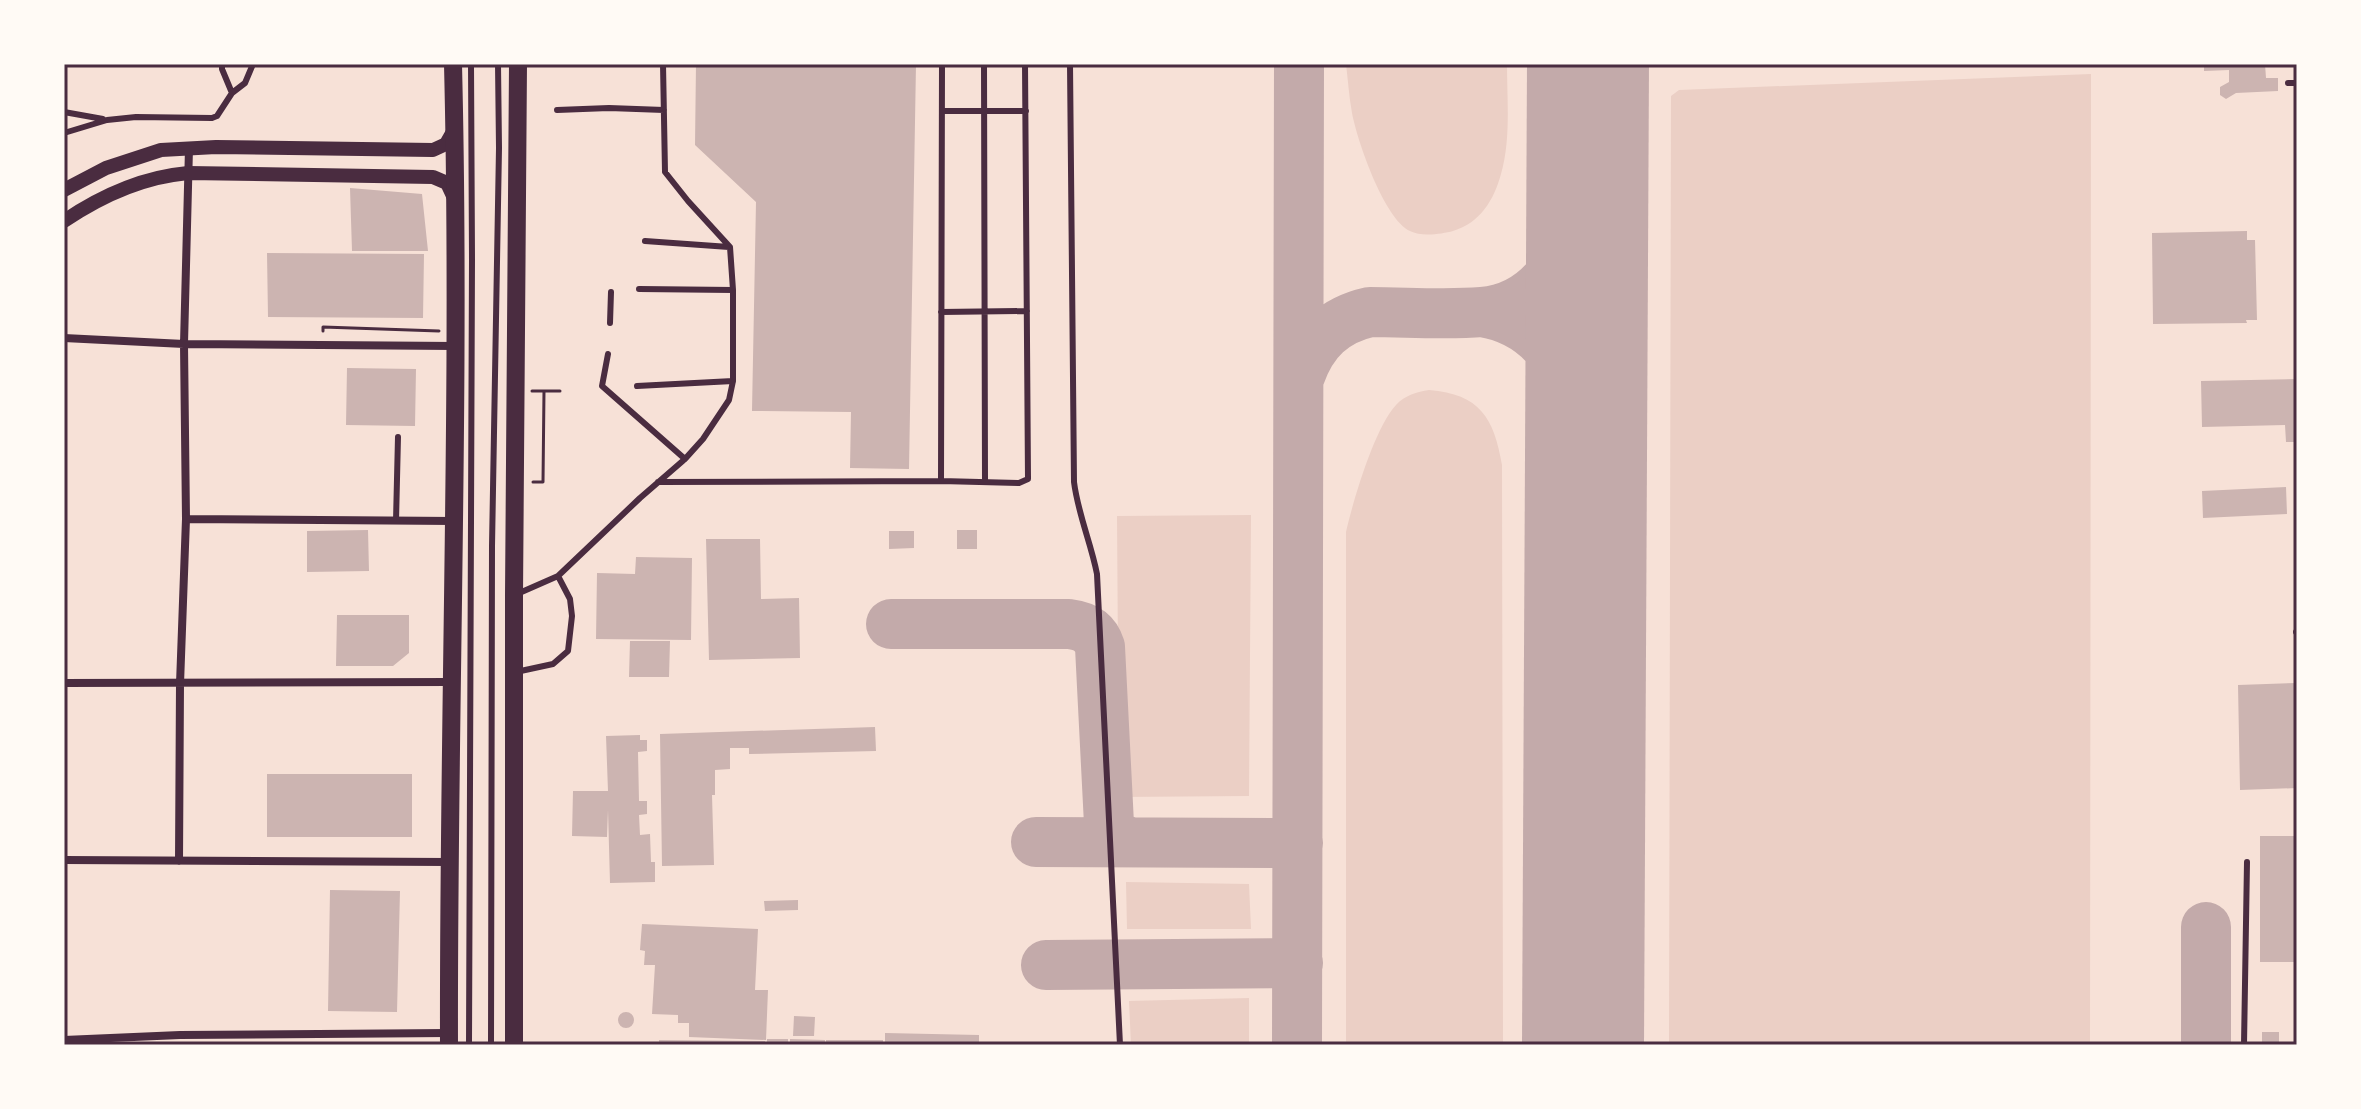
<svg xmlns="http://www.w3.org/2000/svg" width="2361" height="1109" viewBox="0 0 2361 1109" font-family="'DM Sans',sans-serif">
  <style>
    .green { fill: #ebcfc5 }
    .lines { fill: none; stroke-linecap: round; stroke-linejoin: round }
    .taxiway { stroke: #c3aaaa; stroke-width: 50 }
    .runway { stroke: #c3aaaa; stroke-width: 122 }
    .building { fill: #ccb4b1 }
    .path { stroke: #4a2c40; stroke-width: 3 }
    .service { stroke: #4a2c40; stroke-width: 6 }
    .minor { stroke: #4a2c40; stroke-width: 8 }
    .tertiary { stroke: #4a2c40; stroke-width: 14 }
    .primary { stroke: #4a2c40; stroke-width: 18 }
    .neatline { fill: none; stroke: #4a2c40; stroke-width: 3 }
  </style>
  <rect width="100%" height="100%" fill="#f7e1d7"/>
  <path class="green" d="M1346,64H1507C1507,100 1511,139 1501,174C1494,200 1480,223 1453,231C1442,234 1421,237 1410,231C1384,219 1357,140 1352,113C1349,97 1348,80 1346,64Z
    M2091,74L2090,1045H1669L1671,96L1679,90Z
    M1429,390C1480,394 1494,418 1502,465L1503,1045H1346V532C1353,501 1375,427 1396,405C1405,395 1417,392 1429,390Z
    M1251,515L1249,796L1119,797L1117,516Z
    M1126,882L1249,884L1251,929H1127Z
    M1249,998V1045H1131L1129,1001Z"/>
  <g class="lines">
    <path class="taxiway" d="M1482,312C1550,323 1573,379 1586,440
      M1300,376C1312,341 1334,320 1370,312C1406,312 1445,315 1482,312C1553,306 1577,235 1588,176
      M891,624H1069C1085,626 1095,631 1100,647L1109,824L1117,838L1130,842
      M1036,842L1298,843
      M1046,965L1298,963
      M1297,1045L1299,64
      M2206,1045V927"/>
    <path class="runway" d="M1583,1045L1588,64"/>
  </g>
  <path class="building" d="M696,64H916L909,469L850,468L851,412L752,411L756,202L695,145Z
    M2204,64H2265L2266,78H2278V91L2236,93L2226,99L2220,95V87L2229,82V70L2204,71Z
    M350,188L422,194L428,251H352Z
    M2247,231V240H2255L2257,320H2246L2247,323L2153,324L2152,233Z
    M267,253L424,254L423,318L268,317Z
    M347,368L416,369L415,426L346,425Z
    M2297,379V442H2286L2285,425L2202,427L2201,381Z
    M2286,487L2287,514L2203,518L2202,491Z
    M368,530L369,571L307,572V531Z
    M957,530H977V549H957Z
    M889,531H914V548L889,549Z
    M706,539H760L761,599L799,598L800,658L709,660Z
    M636,557L692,558L691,640L596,639L597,573L635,574Z
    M337,615H409V653L393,666H336Z
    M630,641H670L669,677H629Z
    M2297,683V788L2240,790L2238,685Z
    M875,727L876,751L749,754V748H730V769L715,770V795H712L714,865L662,866L660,734Z
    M640,735V740H647V751L638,752L639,801H647V814L639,815L640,835L650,834L651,862H655V882L610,883L608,810L607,837L572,836L573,791H608L606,736Z
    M267,774H412V837H267Z
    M2260,836H2297V962H2260Z
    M330,890L400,891L397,1012L328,1011Z
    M798,900V910L765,911L764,901Z
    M642,924L758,929L755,990H768L766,1040L689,1037V1023H678V1015L652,1014L655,965H644L645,951L640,950Z
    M618 1020a8 8 0 1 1 16 0a8 8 0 1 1-16 0Z
    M794,1016L815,1017L814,1036H793Z
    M2262,1032H2279V1045H2262Z
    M885,1033L979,1035V1045H885Z
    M767,1039H788V1045H767Z
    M790,1039L825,1040V1045H790Z
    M659,1040L765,1041V1045H659Z
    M826,1040H883V1045H826Z"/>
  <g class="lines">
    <path class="path" d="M323,331V327L439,331
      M532,391H560
      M533,482H543L544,391"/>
    <path class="service" d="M222,64V69L232,93
      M942,64L941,481L1019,483L1028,479L1025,64
      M984,64L985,481
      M1070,64L1074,482C1078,514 1091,543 1097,574L1120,1045
      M2288,83H2297
      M557,110L609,108L664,110
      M942,111H1026
      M64,112L103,119
      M64,133L107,120L136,117L212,118L217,116L232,93L245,83L253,64
      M645,241L729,247
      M639,289L733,290
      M941,312L1027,311
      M610,323L611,292
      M608,354L602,386L685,459
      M637,386L733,381
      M658,482L941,481
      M396,521L398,437
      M517,594L558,576L640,498L685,459L703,439L729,400L733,381V290L730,247L688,201L665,172L663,64
      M2296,632H2297
      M516,672L553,664L568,651L572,616L570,599L558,576
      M469,1045L472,259L471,64
      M491,1045L492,546L499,148L498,64
      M2244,1045L2247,862"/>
    <path class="minor" d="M64,338L184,344L455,346
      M186,519L454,521
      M64,683L450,682
      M64,860L448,862
      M179,861L180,684L186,519L184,344L189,148
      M64,1040L180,1035L448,1033"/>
    <path class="tertiary" d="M64,190L106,168L161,150L216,147L433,150L446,144L454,130
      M64,221C101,196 143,177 188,173L433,177L447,183L454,198"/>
    <path class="primary" d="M449,1045C448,718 461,391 453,64
      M514,1045V596L518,64"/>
  </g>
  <rect width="2361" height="1109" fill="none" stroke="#fffaf5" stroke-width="132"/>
  <rect x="66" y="66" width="2229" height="977" class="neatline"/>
</svg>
